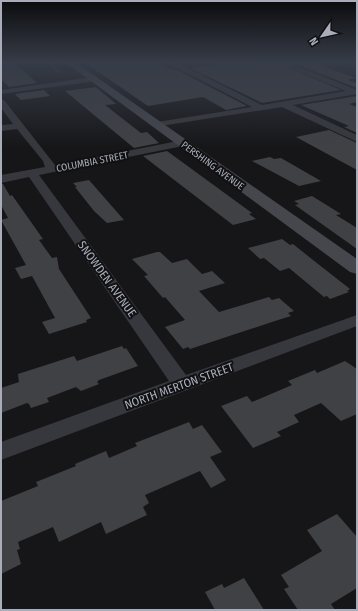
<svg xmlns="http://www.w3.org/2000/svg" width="358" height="611" viewBox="0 0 358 611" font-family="'Fira Sans Condensed',sans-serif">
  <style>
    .building { fill: #404145 }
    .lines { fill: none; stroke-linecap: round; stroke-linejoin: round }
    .lane { fill: #37383d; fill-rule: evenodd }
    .street { fill: #37383d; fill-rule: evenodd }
    .secondary { fill: #45474d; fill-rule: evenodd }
    .labels { text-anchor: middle; stroke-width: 4; stroke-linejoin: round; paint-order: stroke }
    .far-street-label { font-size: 10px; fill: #a8adb9; stroke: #111113 }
    .street-label { font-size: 12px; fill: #a8adb9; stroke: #111113 }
  </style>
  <rect width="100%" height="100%" fill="#161618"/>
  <path class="building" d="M1,62H14L37,83L9,87L1,79Z
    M84,62H155L172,70H177L247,106L226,110L203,97L148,106Z
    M232,62H275L341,90L262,103L190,68Z
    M291,62H311L356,78L347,80L357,83V88Z
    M96,87L116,104L105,105L141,133L147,132L159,143L134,148L65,91Z
    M44,90L50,96L21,100L15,94Z
    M357,96V102L349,104L357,107V133L344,127L349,126L301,105Z
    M329,130L357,143V170L296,137Z
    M167,151L252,213L249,214L256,219L233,225L143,156Z
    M270,157L274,159L281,158L321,181L299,186L252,161Z
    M89,180L124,220L107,223L94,211L75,187H77L73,183Z
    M1,184H3L10,196L12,195L43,239L39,240L52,258L57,257L59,269L91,318L86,320L87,322L49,334L42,322L55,318L32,276L21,279L15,268L26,265L1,220L8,218L1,205Z
    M312,196L341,214L336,215L357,228V249L295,205L299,204L294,201Z
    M282,239L290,245L293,244L313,260L350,289L347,291L349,292L330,299L327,296L324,297L289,268L280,271L264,258L260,259L248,248Z
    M157,252H160L172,263L187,259L202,274L212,271L225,283L199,291L219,312L269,297L272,300L279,298L294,311L288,313L291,316L278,320L190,349L188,347L183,349L165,327L185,320L165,297L163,298L144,276L148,275L132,259Z
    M122,346L124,349L126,348L138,366L99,380L97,382L99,384L81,391L76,387L47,398L49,402L31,408L29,404L27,403L1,413V388L19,382L18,374L74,356L77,361Z
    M345,361L357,369V414L341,421L321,403L294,415L299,422L277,432L281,436L253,448L221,406L247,396L252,402L292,385L288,381L315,370L317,373Z
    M189,422L193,429L202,425L222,452L210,457L226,480L211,488L200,471L145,495L149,503L143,507L147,515L106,534L101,522L59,542L53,527L18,542L20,549L17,550L21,564L1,574V501L38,486L36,482L76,466L75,464L106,451L109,458L137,446L135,443Z
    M337,514L357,537V588L331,604L335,610H298L284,589L289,587L281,575L322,551L307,530Z
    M244,578L264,610H215L205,592L222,584L224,588Z"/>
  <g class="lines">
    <path class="lane" d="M50,62L60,71V73H58L47,62Z"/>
    <path class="street" d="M166,62H175L262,105L346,91L276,62H286L357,90V94L293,105L357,135V142L282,107L154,127L152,125L154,123L157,122L252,107Z
      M93,77L97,79L96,81L1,94V90Z
      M1,99L4,100L55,165L183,140L188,143L183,146L39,175L186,375L357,315V326L1,460V442L169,381L29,177L1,183V175L45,167L43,161L17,129L1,131V125L13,124L1,108Z"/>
    <path class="secondary" d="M65,62H75L357,259V274L350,272Z"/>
  </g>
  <linearGradient id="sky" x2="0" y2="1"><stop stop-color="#0c0c0d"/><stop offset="0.42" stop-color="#363c48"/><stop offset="1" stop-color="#363c48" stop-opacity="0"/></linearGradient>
  <rect width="358" height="148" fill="url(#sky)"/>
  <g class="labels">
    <g class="far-street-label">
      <text transform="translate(92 161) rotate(-11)" y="4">COLUMBIA STREET</text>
      <text transform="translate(213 165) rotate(36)" y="4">PERSHING AVENUE</text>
    </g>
    <g class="street-label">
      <text transform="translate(107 279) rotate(54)" y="4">SNOWDEN AVENUE</text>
      <text transform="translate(179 386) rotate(-20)" y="4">NORTH MERTON STREET</text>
    </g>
  </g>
  <rect width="358" height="611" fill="none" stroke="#a8adb9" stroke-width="4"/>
  <g transform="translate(322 36) rotate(236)" stroke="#111113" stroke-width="3" paint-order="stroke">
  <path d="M0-3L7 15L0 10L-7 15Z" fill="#a8adb9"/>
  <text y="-6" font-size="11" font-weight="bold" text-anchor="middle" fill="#a8adb9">N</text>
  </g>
</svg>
